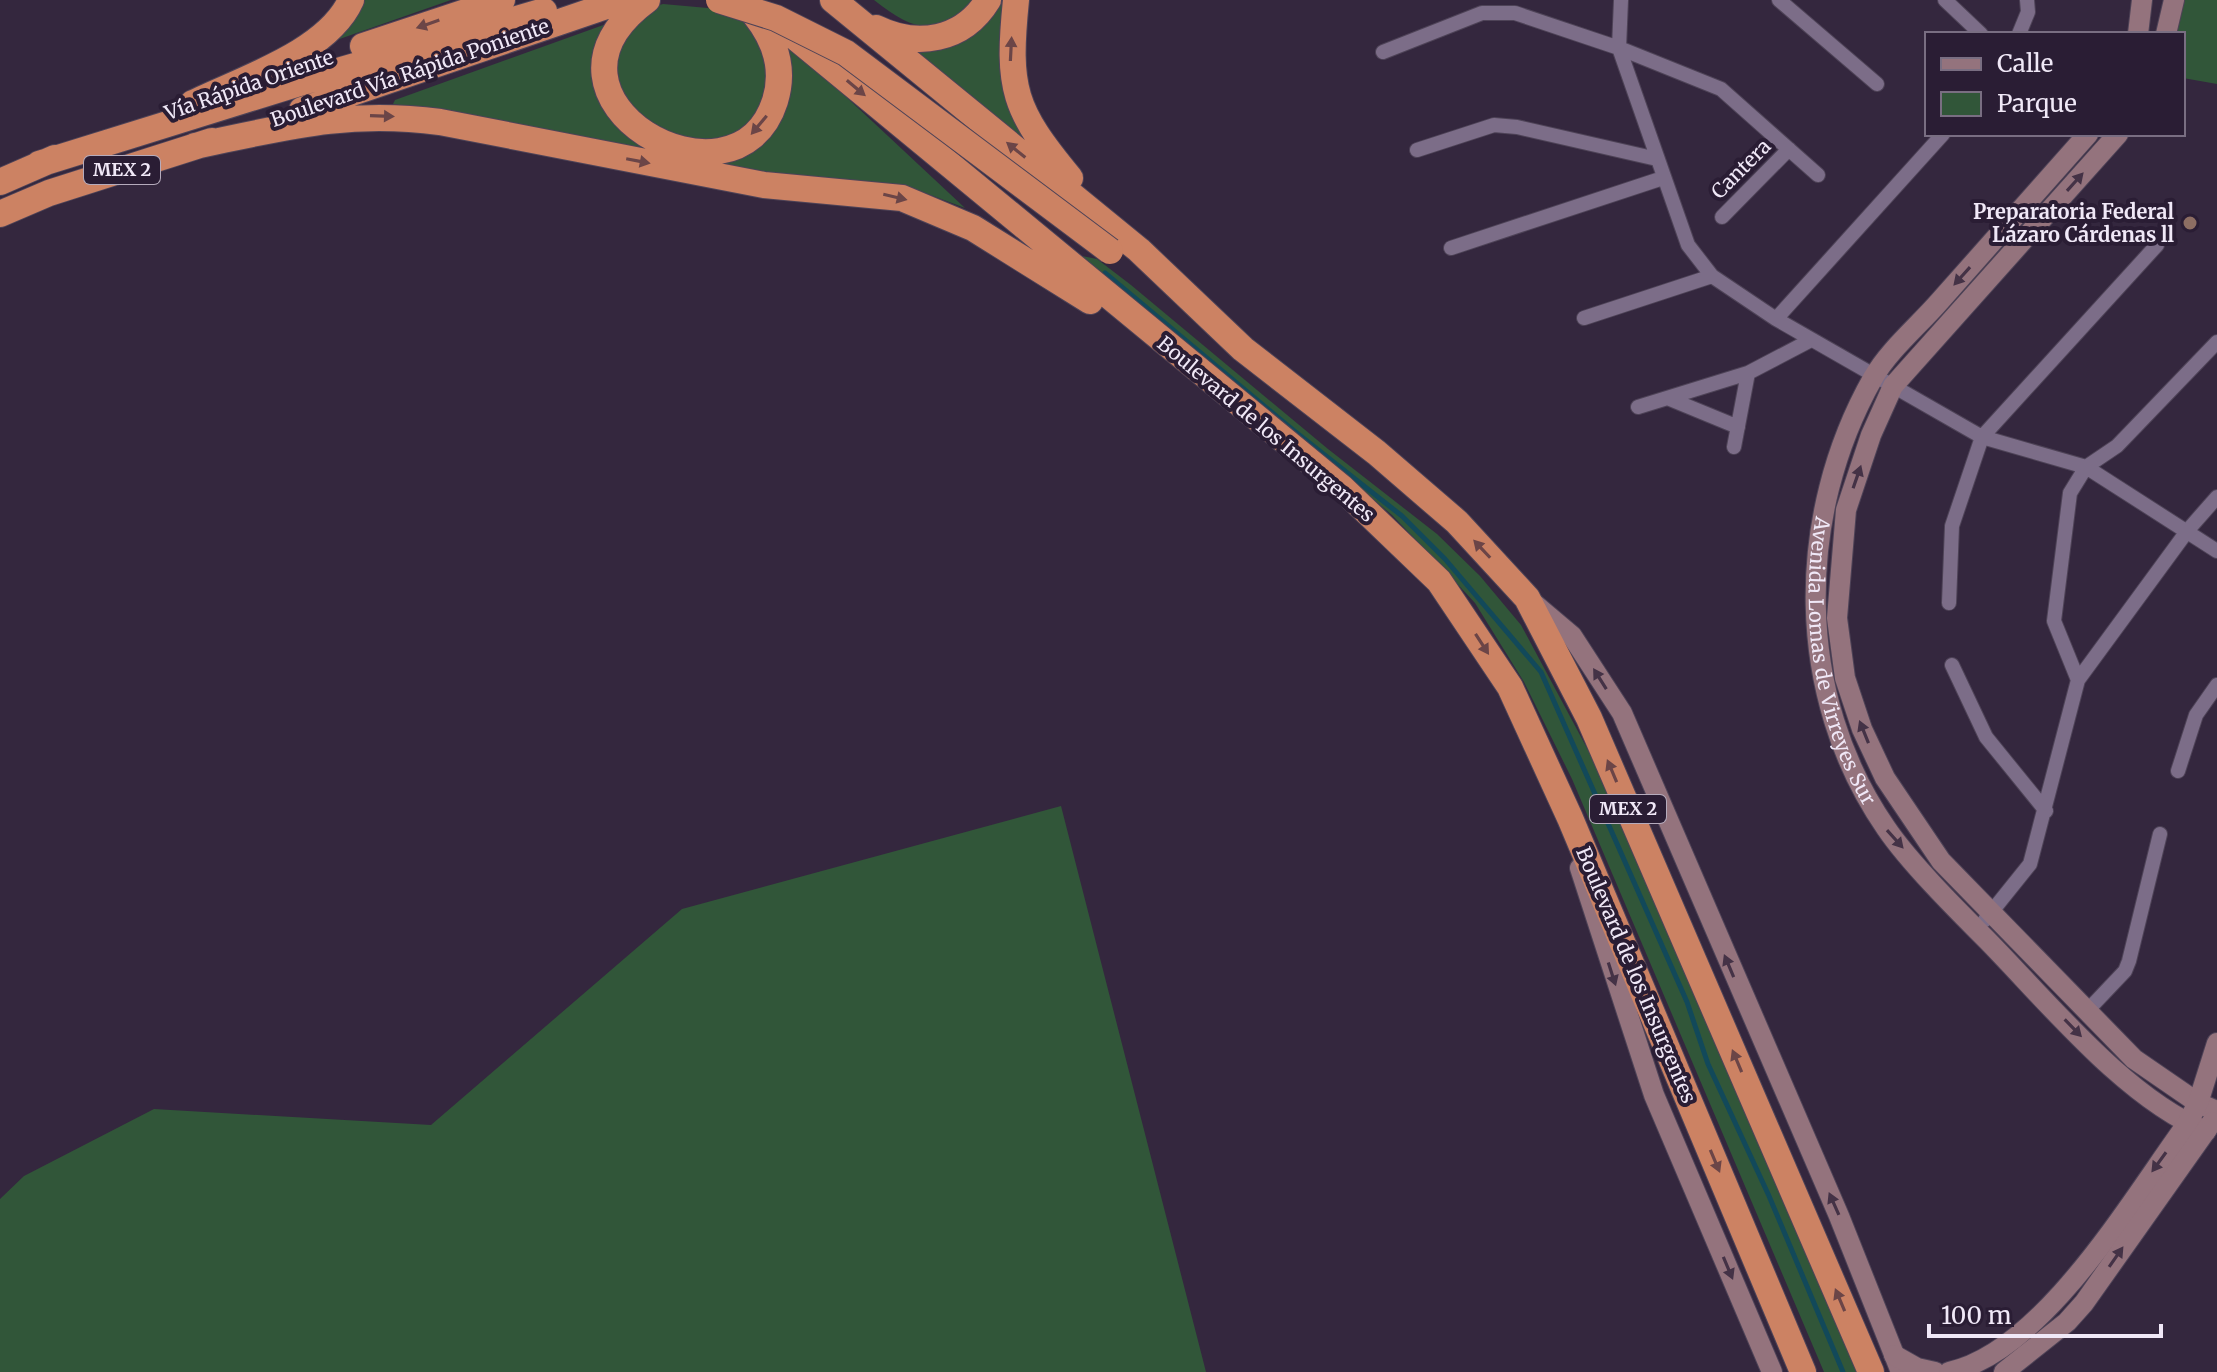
<svg xmlns="http://www.w3.org/2000/svg" width="2217" height="1372" viewBox="0 0 2217 1372" font-family="Merriweather,serif">
  <style>
    .green { fill: #315639 }
    .lines { fill: none; stroke-linecap: round; stroke-linejoin: round }
    .stream { stroke: #12495a; stroke-width: 5 }
    .street-casing { stroke: #4e4357; stroke-width: 16 }
    .secondary-casing { stroke: #4e4357; stroke-width: 22 }
    .highway-casing { stroke: #4e4357; stroke-width: 28 }
    .street { stroke: #7c6d88; stroke-width: 14 }
    .secondary { stroke: #94737d; stroke-width: 20 }
    .highway { stroke: #cc8263; stroke-width: 26 }
    .highway-bridge-casing { stroke: #4e4357; stroke-width: 28; stroke-linecap: butt }
    .highway-bridge { stroke: #cc8263; stroke-width: 26 }
    .oneway { fill: #6b4547 }
    .oneway2 { fill: #443246 }
    .education-dot { fill: #8d6e63; stroke: #2a1d34; stroke-width: 3 }
    .labels { text-anchor: middle; stroke-width: 8; stroke-linejoin: round; paint-order: stroke }
    .shield { fill: #2a1d34; stroke: #b5abbc; stroke-width: 2 }
    .shield-label { font-size: 18px; font-weight: bold; fill: #f0e8f7 }
    .street-label { font-size: 20px; fill: #f0e8f7; stroke: #2a1d34 }
    .poi-label { font-size: 20px; font-weight: bold; fill: #f0e8f7; stroke: #2a1d34; text-anchor: end }
  </style>
  <rect width="100%" height="100%" fill="#34273e"/>
  <path class="green" d="M362,0H451L331,42L355,20Z
    M874,0H978C936,37 916,33 874,0Z
    M999,0H1006L1032,147L945,78L908,43Z
    M2182,0H2217V84L2183,78V34H2175Z
    M663,4L730,10L742,15L772,66L756,118L726,139L678,140L623,102C612,43 614,47 656,6Z
    M609,23C574,85 604,130 664,154L494,119L393,104L395,100Z
    M781,36L965,208L912,188L761,172L693,159L754,145Z
    M1077,255L1097,259L1131,285L1328,449L1437,534L1480,576L1521,625L1626,821L1863,1372H1824L1572,779L1524,682L1475,603L1437,562L1392,515Z
    M1061,806L1206,1372H0V1199L24,1176L154,1109L431,1125L682,909Z"/>
  <g class="lines">
    <path class="stream" d="M1105,273L1293,430L1402,516L1445,559L1541,672L1687,1002L1708,1064L1769,1196L1843,1372"/>
    <g class="street-casing">
      <path id="street" d="M1621,0L1619,48L1688,245L1712,276L1776,319L1982,437L2086,467L2217,551
        M1779,0L1877,84
        M1945,0L1981,34
        M2019,34L2028,12L2027,0
        M1383,52L1482,13H1515L1619,48L1721,89L1818,175
        M1417,150L1494,125L1517,127L1657,159
        M1722,217L1789,149
        M1451,248L1663,178
        M1584,318L1712,276
        M1776,319L1943,134
        M1670,399L1738,427
        M1638,407L1748,373L1811,340
        M1734,447L1748,373
        M1949,603L1952,526L1982,437L2157,245
        M1952,665L1986,737L2046,811
        M2078,680L2054,621L2070,493L2086,467L2117,446L2217,342
        M2178,771L2196,715L2217,685
        M1985,920L2030,864L2078,680L2188,530L2217,497
        M2088,1010L2125,971L2129,961L2160,834"/>
    </g>
    <g class="secondary-casing">
      <g id="secondary">
        <path d="M2138,34L2142,0"/>
        <path d="M2166,34L2174,0"/>
        <path id="s1" d="M2088,134C2038,190 1988,246 1939,302C1918,326 1889,350 1873,378C1795,516 1794,695 1886,828C1909,862 1956,909 1986,939C2047,1001 2126,1099 2206,1131"/>
        <path d="M2118,134L1893,386L1871,435L1846,510L1837,618L1845,678L1862,729L1885,778L1941,861L2134,1059L2198,1103L2217,1111"/>
        <path d="M1533,603L1572,636L1622,713L1839,1216L1901,1372"/>
        <path d="M1580,868L1654,1095L1772,1372"/>
        <path d="M1894,1355L1917,1368L1935,1372"/>
        <path d="M1949,1372C2043,1352 2132,1199 2187,1124L2198,1103L2217,1043"/>
        <path d="M2004,1372L2067,1322L2084,1303L2212,1122"/>
      </g>
    </g>
    <g class="highway-casing">
      <path id="highway" d="M647,0C512,99 736,224 775,101C785,69 775,40 755,15
        M833,0L1139,250L1243,349L1377,453L1457,522L1527,598L1589,718L1871,1372
        M1016,0C1007,89 1013,109 1070,178
        M784,28L1341,487L1439,581L1510,687L1570,818L1803,1372
        M876,28C917,48 963,41 988,0
        M363,46L502,0
        M193,103C242,79 328,52 351,0
        M302,110L624,0
        M195,146C286,127 346,110 440,122L764,185L902,198L973,228L1090,301
        M39,164L338,71L544,11
        M0,182L55,158
        M0,214L49,193L212,141"/>
    </g>
    <use href="#street" class="street"/>
    <use href="#secondary" class="secondary"/>
    <use href="#highway" class="highway"/>
    <g class="highway-bridge-casing">
      <path id="highway-bridge" d="M719,0L776,18L846,53L1110,251"/>
    </g>
    <use href="#highway-bridge" class="highway-bridge"/>
  </g>
  <defs><path id="oneway-solid" d="M-6-.8H1V-3.2L6.5 0L1 3.2V.8H-6Z" transform="scale(2)"/></defs>
  <g class="oneway">
    <use href="#oneway-solid" transform="translate(428 24) rotate(161)"/>
    <use href="#oneway-solid" transform="translate(1011 49) rotate(-87)"/>
    <use href="#oneway-solid" transform="translate(856 88) rotate(40)"/>
    <use href="#oneway-solid" transform="translate(382 116) rotate(2)"/>
    <use href="#oneway-solid" transform="translate(759 125) rotate(130)"/>
    <use href="#oneway-solid" transform="translate(1016 150) rotate(-141)"/>
    <use href="#oneway-solid" transform="translate(638 161) rotate(11)"/>
    <use href="#oneway-solid" transform="translate(895 197) rotate(13)"/>
    <use href="#oneway-solid" transform="translate(1482 549) rotate(-133)"/>
    <use href="#oneway-solid" transform="translate(1482 644) rotate(57)"/>
    <use href="#oneway-solid" transform="translate(1612 771) rotate(-113)"/>
    <use href="#oneway-solid" transform="translate(1737 1061) rotate(-113)"/>
    <use href="#oneway-solid" transform="translate(1715 1161) rotate(67)"/>
    <use href="#oneway-solid" transform="translate(1840 1300) rotate(-113)"/>
  </g>
  <g class="oneway2">
    <use href="#oneway-solid" transform="translate(2075 182) rotate(-48)"/>
    <use href="#oneway-solid" transform="translate(1962 276) rotate(132)"/>
    <use href="#oneway-solid" transform="translate(1857 477) rotate(-71)"/>
    <use href="#oneway-solid" transform="translate(1600 679) rotate(-122)"/>
    <use href="#oneway-solid" transform="translate(1864 732) rotate(-112)"/>
    <use href="#oneway-solid" transform="translate(1895 839) rotate(48)"/>
    <use href="#oneway-solid" transform="translate(1729 966) rotate(-113)"/>
    <use href="#oneway-solid" transform="translate(1612 974) rotate(72)"/>
    <use href="#oneway-solid" transform="translate(2073 1028) rotate(46)"/>
    <use href="#oneway-solid" transform="translate(2159 1162) rotate(126)"/>
    <use href="#oneway-solid" transform="translate(1834 1204) rotate(-114)"/>
    <use href="#oneway-solid" transform="translate(2116 1257) rotate(-55)"/>
    <use href="#oneway-solid" transform="translate(1728 1268) rotate(67)"/>
  </g>
  <circle class="education-dot" cx="2190" cy="223" r="8"/>
  <g class="labels">
    <g class="shield">
      <rect x="84" y="156" width="76" height="28" rx="6"/>
      <rect x="1590" y="795" width="76" height="28" rx="6"/>
    </g>
    <g class="shield-label">
      <text x="122" y="176">MEX 2</text>
      <text x="1628" y="815">MEX 2</text>
    </g>
    <g class="street-label">
      <text transform="translate(410 73) rotate(-19)" y="7">Boulevard Vía Rápida Poniente</text>
      <text transform="translate(249 85) rotate(-19)" y="7">Vía Rápida Oriente</text>
      <text transform="translate(1741 169) rotate(-45)" y="7">Cantera</text>
      <text transform="translate(1266 429) rotate(40)" y="7">Boulevard de los Insurgentes</text>
      <text dy="7" stroke="none"><textPath href="#s1" startOffset="622">Avenida Lomas de Virreyes Sur</textPath></text>
      <text transform="translate(1636 975) rotate(67)" y="7">Boulevard de los Insurgentes</text>
    </g>
    <g class="poi-label">
      <text x="2174" y="219">Preparatoria Federal<tspan x="2174" dy="23">Lázaro Cárdenas ll</tspan></text>
    </g>
  </g>
  <rect x="1925" y="32" width="260" height="104" fill="#2a1d34" stroke="#796e82" stroke-width="2"/>
  <rect x="1941" y="58" width="40" height="12" fill="#94737d" stroke="#796e82" stroke-width="2"/>
  <text x="1997" y="72" font-size="24" fill="#f0e8f7">Calle</text>
  <rect x="1941" y="92" width="40" height="24" fill="#315639" stroke="#796e82" stroke-width="2"/>
  <text x="1997" y="112" font-size="24" fill="#f0e8f7">Parque</text>
  <path d="M1929 1324v12h232v-12" fill="none" stroke="#f0e8f7" stroke-width="4"/>
  <text x="1941" y="1324" font-size="24" fill="#f0e8f7" stroke="#2a1d34" stroke-width="6" paint-order="stroke">100 m</text>
</svg>
